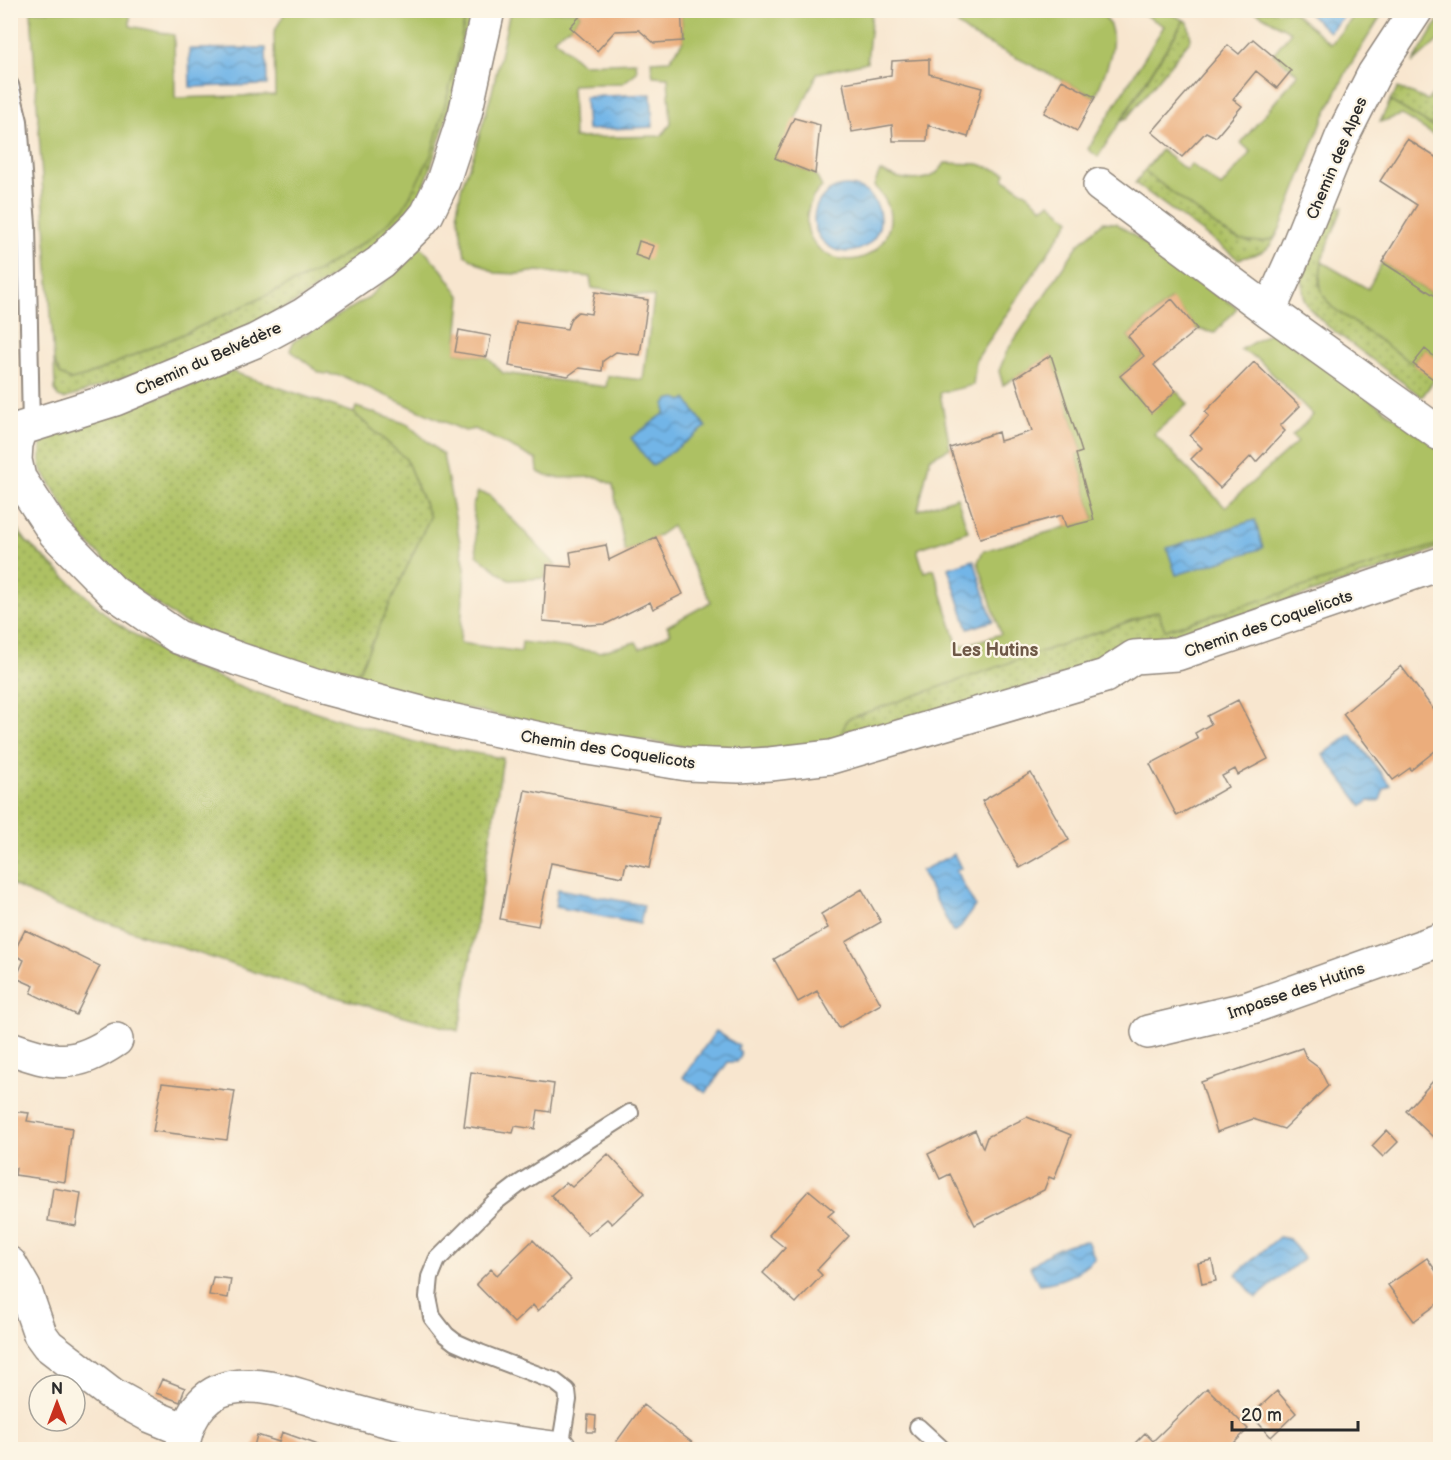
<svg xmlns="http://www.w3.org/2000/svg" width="1451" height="1460" viewBox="0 0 1451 1460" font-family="'Balsamiq Sans',sans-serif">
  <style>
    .grass { fill: url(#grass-dots); stroke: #6c7648; stroke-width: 1.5 }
    .green { fill: #adc164; stroke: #6c7648; stroke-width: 1.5 }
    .water { fill: url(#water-waves); stroke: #4e7089; stroke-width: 1.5 }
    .building { fill: #ebad7c }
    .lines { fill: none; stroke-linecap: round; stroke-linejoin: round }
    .service-casing { stroke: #92887d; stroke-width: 20 }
    .minor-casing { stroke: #92887d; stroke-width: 36 }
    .service { stroke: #fff; stroke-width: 16 }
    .minor { stroke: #fff; stroke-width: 33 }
    .labels { text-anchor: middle; stroke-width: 4.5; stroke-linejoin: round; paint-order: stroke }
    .street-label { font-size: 16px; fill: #2b2b2b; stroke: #fcf5e5 }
    .neighbourhood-label { font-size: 18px; font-weight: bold; fill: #6e5847; stroke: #fcf5e5 }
  </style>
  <defs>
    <pattern id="grass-dots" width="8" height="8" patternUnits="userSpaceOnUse" patternTransform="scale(1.5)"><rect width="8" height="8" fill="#adc164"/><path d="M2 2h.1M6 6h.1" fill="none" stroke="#8d9d53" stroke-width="1.8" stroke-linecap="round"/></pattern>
    <pattern id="water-waves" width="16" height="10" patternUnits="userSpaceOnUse" patternTransform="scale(1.5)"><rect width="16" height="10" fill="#72b5e7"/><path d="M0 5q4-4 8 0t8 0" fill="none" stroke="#5e93bb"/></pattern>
  </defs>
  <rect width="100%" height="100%" fill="#fcf5e5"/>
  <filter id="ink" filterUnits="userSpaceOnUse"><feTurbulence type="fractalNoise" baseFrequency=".0167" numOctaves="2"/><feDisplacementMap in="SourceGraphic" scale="12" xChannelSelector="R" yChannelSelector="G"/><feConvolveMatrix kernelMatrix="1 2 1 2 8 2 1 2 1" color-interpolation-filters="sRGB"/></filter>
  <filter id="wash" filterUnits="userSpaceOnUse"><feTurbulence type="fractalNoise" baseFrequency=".008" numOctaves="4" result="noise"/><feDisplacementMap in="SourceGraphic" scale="24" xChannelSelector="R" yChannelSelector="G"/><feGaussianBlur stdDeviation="1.35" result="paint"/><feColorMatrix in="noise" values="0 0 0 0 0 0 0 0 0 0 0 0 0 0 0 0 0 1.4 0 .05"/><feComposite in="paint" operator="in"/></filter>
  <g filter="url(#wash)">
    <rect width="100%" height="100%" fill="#f8e6cf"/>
    <path class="grass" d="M466,11H473L461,73L422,194L384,241L294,303L197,352L64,399L58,397L55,390L54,361L60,374L71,380L86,376L199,327L318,271L372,237L457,61Z
      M1184,20L1188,22L1191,39L1127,118L1121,122Z
      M1398,88L1427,100L1440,88V109L1432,117L1440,125V131L1390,101Z
      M1144,171L1223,231L1249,242L1276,236L1282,224C1270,252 1266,252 1238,259L1135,183Z
      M1329,206L1343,207L1322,260L1319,284L1332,307L1435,379L1422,397L1326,325L1309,308L1304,299L1302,277Z
      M230,371L354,413L406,459L430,517L355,680L243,648L181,621L130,585L83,538L40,467L41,445L56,434Z
      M11,520L26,541L111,619L172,659L255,692L341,720L418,743L503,758L459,1031L296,986L54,905L11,884Z
      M1440,544V547L1412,559L1172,640C1138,639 1110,653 1082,670L838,743L847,719L1159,611L1165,630Z"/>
    <path class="green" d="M31,11H130V26L174,35L175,98L275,95L274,32L286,11H466L457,61L431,155L403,209L372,237L318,271L199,327L86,376L71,380L60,374L54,361Z
      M510,11H576L581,15L570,27L554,38L582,64L636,62L637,72L623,83L572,85L574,138L661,136L671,124L668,77L653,76L651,61L670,60L683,41L681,11H872L867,62L818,73L776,158L815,174L822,187C815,193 810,201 808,210C796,263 875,281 889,227C893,210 886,198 874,186L880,171C901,181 931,187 945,163L978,164L1006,173L1004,179L1029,195L1042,208L1050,203L1070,220L976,360L973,385L940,393L950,448L930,458L918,510L957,497L968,531L917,549L924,572L934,569L958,647L1001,634L978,562L983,551L1094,519L1076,454L1082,451L1051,356L1003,385L999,371L1007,351L1078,245L1103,222L1116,223L1237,308L1215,333L1197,329L1171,299L1128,336L1144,356L1120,376L1151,412L1176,391L1188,404L1154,434L1225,507L1297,442L1292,436L1313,415L1258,359L1240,350L1273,331L1440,449V544L1165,630L1158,611L847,719L838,743C806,745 773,751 742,751C710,751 678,746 646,741C547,729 451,706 355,680L430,517L406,459L354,413L356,407L407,424L443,455L465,568L460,643L521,652L522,642L599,652L636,642L640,649L671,633L667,626L711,602L672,526L656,537L625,552L613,485L598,477L558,478L546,476L538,472L537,460L475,429L465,431L342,376L320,373L290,350L294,341L367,299L420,246L442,270L461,297L456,352L487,357L503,373L606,387L608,376L643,380L654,297L592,288L590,277L538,271L518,274L495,273L465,255L457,211L462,185L474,154L492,92Z
      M952,11H1098C1127,30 1105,73 1095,97L973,36L958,25Z
      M1138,11H1165L1184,20L1098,157L1088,149L1164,26Z
      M1254,11H1292L1331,44L1358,11H1384L1349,67L1322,121L1282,224L1276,236L1270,240L1261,242L1240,240L1223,231L1144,171L1161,150L1186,170L1191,164L1221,187L1251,152L1241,143L1298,74L1273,54L1291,32Z
      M1440,18V39L1413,63L1438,21Z
      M1390,101L1440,131V139L1402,115L1380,122Z
      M10,204L14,228L15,374L13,397H11Z
      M1322,262L1368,289L1382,262L1440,299V361L1425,349L1413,364L1332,307C1318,291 1319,283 1322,262Z
      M478,492L489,495L557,566L547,565L545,578L509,580L477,555L473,505Z"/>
    <path class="water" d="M1306,11H1338L1344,16L1329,32Z
      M266,48L267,85L190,87L189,49Z
      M651,94L653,127L587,130L585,97Z
      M814 219a33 33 0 1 1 66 0a33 33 0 1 1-66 0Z
      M676,398L682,401L686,399L706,427L652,466L631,438L665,413V404L668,400Z
      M1255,520L1263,548L1176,575L1167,548Z
      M974,560L993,621L968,629L948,568Z
      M1351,734L1390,785L1384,789L1380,800L1375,802L1369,801L1362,806L1323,755Z
      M954,854L961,868L956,871L975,906L959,929L953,932L921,871Z
      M558,889L644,905L640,924L555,907Z
      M716,1031L739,1046L737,1049L740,1051L741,1056L737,1062H728L706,1093L683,1077Z
      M1279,1237L1289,1239L1304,1258L1256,1298L1236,1274Z
      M1087,1241L1095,1258C1079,1274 1062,1282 1039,1284L1030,1267C1048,1252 1064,1243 1087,1241Z"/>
    <g id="blocks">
      <path class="building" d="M576,10H681L683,41L654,43L639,30L615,31L597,51L570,27L581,15Z
        M1253,39L1291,71L1277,88L1256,71L1233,99L1242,106L1216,137L1206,132L1182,157L1152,132L1228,45L1239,54Z
        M929,59V74L982,88L968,137L928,125L927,141H893L892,125L852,132L843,83L891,75L892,61Z
        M1062,80L1095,97L1077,131L1044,113Z
        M794,118L820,125L815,174L775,158Z
        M1407,139L1440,160V299L1382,262L1417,205L1380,181Z
        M639,241L654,246L649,260L635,255Z
        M595,292L648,300L640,355L616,352L603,361L602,371L579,368L568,376L509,366L516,322L567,329L571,318L578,312L591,314Z
        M1172,299L1197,329L1154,365L1176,391L1151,413L1120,376L1144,356L1128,336Z
        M459,330L491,336L487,357L455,352Z
        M1425,349L1440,361V384L1413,364Z
        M1051,355L1082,452L1076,454L1094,520L1066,527L1062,515L980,538L950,448L998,432L1000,441L1032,431L1015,378Z
        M1254,362L1300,406L1280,426L1285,431L1256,462L1251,456L1220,488L1191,459L1202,448L1190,436L1209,416L1205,412Z
        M656,537L683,594L653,609L650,602L606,624L589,625L543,621L547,565L572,567L570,552L606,545L609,560Z
        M1401,666L1440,718V747L1411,770L1410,768L1393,780L1343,714Z
        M1238,700L1268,759L1238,775L1235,769L1222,776L1228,787L1177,816L1150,764L1198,739L1195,733L1211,724L1207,716Z
        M1031,773L1069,840L1020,868L982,801Z
        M525,790L659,817L649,868L626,863L623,877L551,863L538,926L500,919Z
        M862,889L881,922L846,942L881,1004L839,1028L817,991L798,1002L774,959L828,928L821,914Z
        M25,930L100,966L76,1015L31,993L34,986L16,978L24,960L13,954Z
        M1302,1048L1307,1059L1319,1068L1328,1086L1284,1129L1253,1119L1217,1132L1201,1082Z
        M471,1072L554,1084L550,1112L538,1110L535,1129L515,1126L513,1133L464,1126Z
        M1435,1079L1440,1085V1129L1433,1137L1406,1111Z
        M162,1083L235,1091L227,1140L153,1131Z
        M10,1111L29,1113L27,1121L72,1128L65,1182L15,1175L16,1168L10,1167Z
        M1027,1117L1071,1135L1054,1179L1049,1177L1044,1190L975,1225L950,1174L940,1179L928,1154L975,1130L983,1148L987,1137Z
        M1387,1130L1398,1142L1383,1157L1372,1146Z
        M608,1154L645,1193L612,1224L607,1219L588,1235L551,1195L566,1182L572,1187Z
        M53,1188L81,1193L76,1226L48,1221Z
        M809,1190L834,1211L828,1216L849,1236L817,1270L822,1275L796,1303L763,1273L785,1248L769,1235Z
        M533,1240L571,1279L538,1311L533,1305L514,1323L476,1284L491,1269L497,1275Z
        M1427,1258L1440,1277V1302L1414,1321L1388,1285Z
        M1212,1260L1216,1281L1202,1284L1198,1263Z
        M213,1277L231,1279L228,1298L209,1295Z
        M162,1379L185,1388L180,1402L156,1393Z
        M1207,1388L1248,1429L1227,1450H1128L1145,1433L1153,1441Z
        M1277,1391L1296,1413L1271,1437L1251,1415Z
        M643,1405L702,1450H620L614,1445Z
        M588,1415L596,1416L595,1432H587Z
        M282,1432L321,1446L329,1450H253L257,1435L279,1442Z"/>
    </g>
  </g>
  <g filter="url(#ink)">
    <use href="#blocks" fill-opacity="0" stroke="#92887d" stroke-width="1.5"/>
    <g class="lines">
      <g class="service-casing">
        <path id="service" d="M10,85L19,121L27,225L31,427
          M918,1427L943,1450
          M560,1449L568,1400L567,1391L554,1381L480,1353L455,1342L446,1335L432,1317L428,1297L430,1277L437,1260L494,1203L519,1184L630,1113"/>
      </g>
      <g class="minor-casing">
        <path id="minor" d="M1100,185L1269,311L1440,434
          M1269,311L1296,251L1342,137L1374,74L1416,10
          M21,429L16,444L15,460L19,478L55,533L113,592L178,637L238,659L322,687L436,717L569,745L687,764L739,766L770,764L831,757L1105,676L1134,657L1177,654L1440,564
          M10,432L115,399L255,341L303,315L380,262L418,225L427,214L443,181L465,114L488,10
          M1148,1032L1249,1008L1440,940
          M10,1048C56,1064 74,1068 116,1040
          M10,1264L24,1288L40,1334L48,1345L113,1395L151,1416L185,1430
          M182,1450C186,1423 199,1395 228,1388C262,1381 295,1394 327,1404C355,1412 383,1420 411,1426C460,1436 511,1442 560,1449"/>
      </g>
      <use href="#service" class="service"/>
      <use href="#minor" class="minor"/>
    </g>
  </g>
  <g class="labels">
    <g class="street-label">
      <text transform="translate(1336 158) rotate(-67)" y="6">Chemin des Alpes</text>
      <text transform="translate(208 358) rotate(-24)" y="6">Chemin du Belvédère</text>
      <text transform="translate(1268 623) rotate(-19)" y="6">Chemin des Coquelicots</text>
      <text transform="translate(608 749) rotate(9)" y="6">Chemin des Coquelicots</text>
      <text transform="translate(1296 990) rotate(-19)" y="6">Impasse des Hutins</text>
    </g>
    <g class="neighbourhood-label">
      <text x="995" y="656">Les Hutins</text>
    </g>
  </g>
  <rect width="1451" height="1460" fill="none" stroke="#fcf5e5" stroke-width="36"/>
  <g transform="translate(57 1403)"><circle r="28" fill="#fcf5e5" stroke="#a8a49b" stroke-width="1.5"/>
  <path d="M0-4.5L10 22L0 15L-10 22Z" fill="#c8321e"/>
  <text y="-9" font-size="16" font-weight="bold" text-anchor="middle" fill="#2b2b2b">N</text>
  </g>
  <path d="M1232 1421v9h126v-9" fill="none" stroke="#2b2b2b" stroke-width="3"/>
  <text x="1241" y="1421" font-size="18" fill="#2b2b2b" stroke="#fcf5e5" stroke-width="4.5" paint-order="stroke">20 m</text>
</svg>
